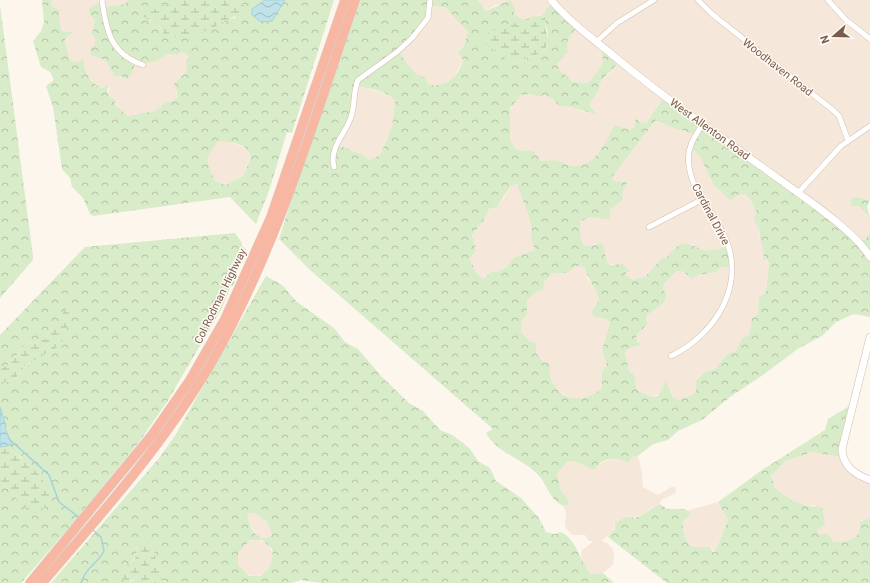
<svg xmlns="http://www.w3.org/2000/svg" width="870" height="583" viewBox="0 0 870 583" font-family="Roboto,sans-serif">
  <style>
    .residential { fill: #f5e8da }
    .forest { fill: url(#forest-crowns); fill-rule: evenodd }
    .wetland { fill: url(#wetland-marsh) }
    .water { fill: url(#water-waves); stroke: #a5d3da }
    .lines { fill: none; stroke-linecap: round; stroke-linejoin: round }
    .stream { stroke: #a5d3da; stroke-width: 1.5 }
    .street-casing { stroke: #d1beb0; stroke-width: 6 }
    .secondary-casing { stroke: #d6c0b0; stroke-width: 8 }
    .highway-casing { stroke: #dad1cd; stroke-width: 10 }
    .street { stroke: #fff; stroke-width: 5 }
    .secondary { stroke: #fff; stroke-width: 7 }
    .highway { stroke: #f7b7a3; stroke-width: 9 }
    .labels { text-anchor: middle; stroke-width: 3; stroke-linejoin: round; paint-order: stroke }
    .street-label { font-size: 11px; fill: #7a5c4d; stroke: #fffaf3 }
  </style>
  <defs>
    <pattern id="forest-crowns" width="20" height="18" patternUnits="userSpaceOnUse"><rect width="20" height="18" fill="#d8ecc9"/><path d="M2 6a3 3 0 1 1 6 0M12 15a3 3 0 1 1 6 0" fill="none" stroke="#b4c2a5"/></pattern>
    <pattern id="wetland-marsh" width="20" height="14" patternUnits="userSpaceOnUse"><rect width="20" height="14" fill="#d8ecc9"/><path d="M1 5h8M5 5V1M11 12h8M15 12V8" fill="none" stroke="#b4c2a5"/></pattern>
    <pattern id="water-waves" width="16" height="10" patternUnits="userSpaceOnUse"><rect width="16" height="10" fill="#bfe3e8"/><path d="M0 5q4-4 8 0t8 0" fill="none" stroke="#a0bbbe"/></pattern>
  </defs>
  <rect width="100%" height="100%" fill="#fdf6ec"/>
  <path class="residential" d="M51,0H128L125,4L105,7L90,15L95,20L92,34L95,38L97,56L105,60L115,77L131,74L135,61L162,58L167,54L177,55L182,52L187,54V72L178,82V97L173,101L166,102L155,111L128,116L115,105V100L108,95L110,84L103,88L97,86L86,73L84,64L74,62L69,59L65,39L73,33L64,32L61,29L60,16L51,6Z
    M478,0H870V199L867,200L857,197L851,206H858L870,216V232L865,240H856L744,152L653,116L647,122L641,123L636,119L634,127L603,147L591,162L582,166H571L557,161H542L533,151L517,150L510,140V111L514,101L521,95L532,94L538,97L544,95L552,98L559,106L571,105L584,112L596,113L591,108L590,103L599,90V85L602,80L611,72L602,53L603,63L591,80L587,83L573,82L559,69L557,64L568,52L566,45L569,35L578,27L546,9L544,14L524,20L514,14L513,11L497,4L486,11Z
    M433,6L445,7L468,32L464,46L458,52L463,60L453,80L439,86L429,85L425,77L422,78L410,69L399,51Z
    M358,86L380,92L392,97L395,101L392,127L389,131V135L380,155L369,160L363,155L338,145Z
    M656,120L662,124L675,127L695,135L690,147L700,156L731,201L738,195L745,194L749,197L756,207L757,214L753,218L760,232L759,237L765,253L763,259H767L769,264L766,292L759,297L758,313L752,318L749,335L742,339L736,351L727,354L715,369L705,372L695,380L696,391L692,395L678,400L672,396L660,394L651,397L637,390L635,382L636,378L629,371L625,352L629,348L640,345L637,341L636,335L648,324L646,320L647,315L664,303L667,295L663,289L664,284L677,271L697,275L717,272L728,247L718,250H701L692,244L676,246L667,257L662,258L646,276L633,280L626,275V272H629L607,262L603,243L589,246L584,245L581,240L580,222L586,218L601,217L606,219L610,210L623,200L622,194L627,186L625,182L614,181L612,177Z
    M218,141H228L244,147L248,150L250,158L243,176L226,185L215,181L207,163V157Z
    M518,184L529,217L532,231L531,238L536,250L513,258L505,268L497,272H491L483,279L475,271L470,259L476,250L472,235L482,223L489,209L498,207L509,189L514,185Z
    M576,266H586L587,278L598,291L599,300L592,309L610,323L605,340L607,365L602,371V388L595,395L582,400L572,399L556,389L550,377V363L543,362L521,332L522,320L527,315V300L552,273H567Z
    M812,452L842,457L844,461L870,481V518L860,522L859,533L851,540L844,542H834L818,535L817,531L820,526L815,505L808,506L793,501L775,488L771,476L786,461Z
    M638,456L642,473L643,487L658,495L671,487H675L676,493L661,500L660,504L652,507L642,515L615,523L613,532L601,541L607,543L612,548L614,555L613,565L603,573L591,574L584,566L581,555L582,550L594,541H589L585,535H572L566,528L565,522L566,512L563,506L569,504L568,499L561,491L557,474L563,465L573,461L581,462L589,468H596L599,464L612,459Z
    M718,502L728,520L715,552L710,547H693L685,539L682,531L683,521L690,514L686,511Z
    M254,513L267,522L272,534L270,538H262L258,536L247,521L248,514Z
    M237 558a18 18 0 1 1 36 0a18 18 0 1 1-36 0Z"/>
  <path class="forest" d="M42,0H51V6L59,10L61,29L64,32H71L73,33L65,39L69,59L74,62L84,60C83,71 92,85 103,88L110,84L107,90L108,95L115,100V105L128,116L155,111L166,102L173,101L178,97V92L174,84L187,71L186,62L188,58L187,54L182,52L177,55L167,54C157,63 148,64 136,61L131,75L127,79L121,76L115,77L105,60L91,55L90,49L95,45V38L92,34L95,20L90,15L89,9L96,4L103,3L105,7L125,4L128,0H181L169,6L155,9L149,20L159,25L161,30L235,18L244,5L236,0H334L292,133L287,132L270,188L256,224L230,197L93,216L90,214L83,198L72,187L70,178L62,169L53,107L46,86L54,80L50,72L41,67L33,41L41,31L44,22ZM218,141C227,141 250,143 250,157C250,163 245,170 243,176L226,185L215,181C205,157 204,163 218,141Z
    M354,0H478L486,11L510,0L515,8L514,14L524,20L530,19L519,22L482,41L508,60L514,63L544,52C552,43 547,27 543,17H537L544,14L546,9L554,1L578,27C570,35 565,40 568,52L557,64L559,69L573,82L587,83L591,80L603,63L602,53L606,48L620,61L602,80L599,85V90L590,103L591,108L597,114C583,112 573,105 559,106L552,98L544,95L538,97L532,94L521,95L510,108V140L517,150L533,151L542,161C547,161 553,160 558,161C563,162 567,166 573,166C595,168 605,142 615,125L629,130L634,127L636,118L641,123L647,122L666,95L856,240H865L870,232V317L854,314L836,322L822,336L799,348L763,375L730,397L702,420L678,431L668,440L653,444L638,456L632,457L628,463C620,457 608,458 600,463C597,465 597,468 593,470C575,462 572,453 557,474L561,491L567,497L569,504L564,506C548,500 548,483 536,473C520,457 497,453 486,433L493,429L310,270L279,239ZM433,6L445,7L468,32L464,46L458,52L463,60C458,77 448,87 429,85L425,77C413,76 405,60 399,51L425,23ZM358,86C370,89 388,91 395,101L392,127L389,131V135L380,155L369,160L363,155L338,145L349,125ZM656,120C666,127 682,129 695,135L690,147L700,156L714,185L731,201L738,195L745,194C751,199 755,206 757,214L753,218L760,232C758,242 766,249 763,260L767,259L769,264L766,292L759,297L758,313L752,318L749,335L742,338L736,351L727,354L715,369L705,372L695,381L696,391L692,395L678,400L672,396L666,381L658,396L651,397L637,390L635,382L636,378L629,371L625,352L629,348L641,345L637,341L636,335L648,324L646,320L647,315L664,303L667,295L663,289L664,284L677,271L684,272L693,279L697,275L717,272L720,267H731L728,247C720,249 708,252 700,249C698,248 695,246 692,245C680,240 674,248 667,257L662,258L646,276L633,280L626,275V272H630L622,263L612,266L607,262L603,243L589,246L584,245L581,240L580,222C591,214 598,219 610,219V210L623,200L622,194L627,185L626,182L614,181L612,177ZM517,184L529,217L532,231L531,238L535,250L513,258L505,268L497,272H491L483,279L475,271L470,259L476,250L472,235L482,223L489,209L498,207C501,200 509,185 517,184ZM576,266L585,267C588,283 596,284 599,300L592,310L593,316L606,319L610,323L602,350L607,365L602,371V388C585,404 560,402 551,379C549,374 550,368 550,363L543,362L536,353V343L530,342L521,332L522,320L527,315V300L537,291L543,290L544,282L552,273H567Z
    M0,5L33,256V260L0,298Z
    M857,197L867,200L870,199L867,207L870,217L858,206H850L852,198Z
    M235,233L242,243V246L246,249L233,286H231L222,308L167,402L139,442L74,522L21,583H0V480L20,502L23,459L12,450L5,428L0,407V384L15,379L26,366L38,357L67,308L45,339L24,345L11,363L0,369V335L85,247Z
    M266,276L282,285L297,302L334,328L345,342L358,349L382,377L409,403L423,411L440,430L452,435L463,443L470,449L478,461L490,468L496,481L521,498L539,518L546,532L554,534L561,532C578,541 579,561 591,574L603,573L614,583H321L301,580L292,583H164L153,550L137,547C138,559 130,563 122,570L130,582L137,577L145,583H51L160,457L176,434ZM254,513L267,522L272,534L270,537C267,538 263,539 260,537C254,535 246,521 248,514ZM250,540H262L272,549C274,561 270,568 261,576H249L238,565V553Z
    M851,405L842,457L812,452L786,461L771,476L775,488L793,501L808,506L822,507L825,523L817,531L819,535L827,533L834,542C846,542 851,541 859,533L860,522L870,518V583H667L608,537L615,529V523L626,517C641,521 647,509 660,504L667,509H685L691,514L683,521C682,532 684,540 693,547H710L712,551L715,552L728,520L718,502L762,470L825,430L828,419Z"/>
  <path class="wetland" d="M181,0H236L244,5L245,9C240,17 234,16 227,20C209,30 185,43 164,34L159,25L144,17V13Z
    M535,16L545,18L546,31L549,41L544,52L514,63L508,60L481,41L489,32Z
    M67,307L71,316L61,345L26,365L15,379L0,384V369L11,363L24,345L45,339Z
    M12,445V450L37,472L49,489V503L38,513L28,511L0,480V447Z
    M143,538L153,550L164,583H145L137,577L126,583L121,577L122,570L135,559L140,539Z"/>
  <path class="water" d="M265,0H285L272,21L261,22L252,15V9Z
    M0,407L6,426L5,428L12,445L0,447Z"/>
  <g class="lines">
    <path class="stream" d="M8,438L49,475L59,502L80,518
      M81,583C87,565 97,565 104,551L101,537L93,530"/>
    <g class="street-casing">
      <path id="street" d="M102,0C106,31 111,54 143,65
        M698,0L712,14L834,111L839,116L848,140
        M828,0L846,20L870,39
        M596,42L617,23L654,0
        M334,167C329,147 345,135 351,117C355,105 353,92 358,80L397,52L412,38L428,18L430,0
        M798,193L841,146L870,126
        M649,227L703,199
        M671,356C717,334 748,282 723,233C712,211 692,191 689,166C686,149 694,137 703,124"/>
    </g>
    <g class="secondary-casing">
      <path id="secondary" d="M551,0C568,20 589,36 609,52C662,97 720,136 776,177C801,195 856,232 870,257
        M870,337L842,449C843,466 854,474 870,480"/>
    </g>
    <g class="highway-casing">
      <path id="highway" d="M30,583L152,435L190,380L225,319L271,217L345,0
        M42,583C102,513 163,445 210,365C276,251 313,123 355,0"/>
    </g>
    <use href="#street" class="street"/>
    <use href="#secondary" class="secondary"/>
    <use href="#highway" class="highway"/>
  </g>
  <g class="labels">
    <g class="street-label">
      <text transform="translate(778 67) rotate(38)" y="4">Woodhaven Road</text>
      <text transform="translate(710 129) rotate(36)" y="4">West Allenton Road</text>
      <text transform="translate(711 214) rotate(62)" y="4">Cardinal Drive</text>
      <text transform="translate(220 296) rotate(-64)" y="4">Col Rodman Highway</text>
    </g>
  </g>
  <g transform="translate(834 36) rotate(250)" stroke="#fffaf3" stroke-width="3" paint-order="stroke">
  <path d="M0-3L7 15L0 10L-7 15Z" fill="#7a5c4d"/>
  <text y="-6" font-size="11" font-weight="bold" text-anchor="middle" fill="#7a5c4d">N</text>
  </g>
</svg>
